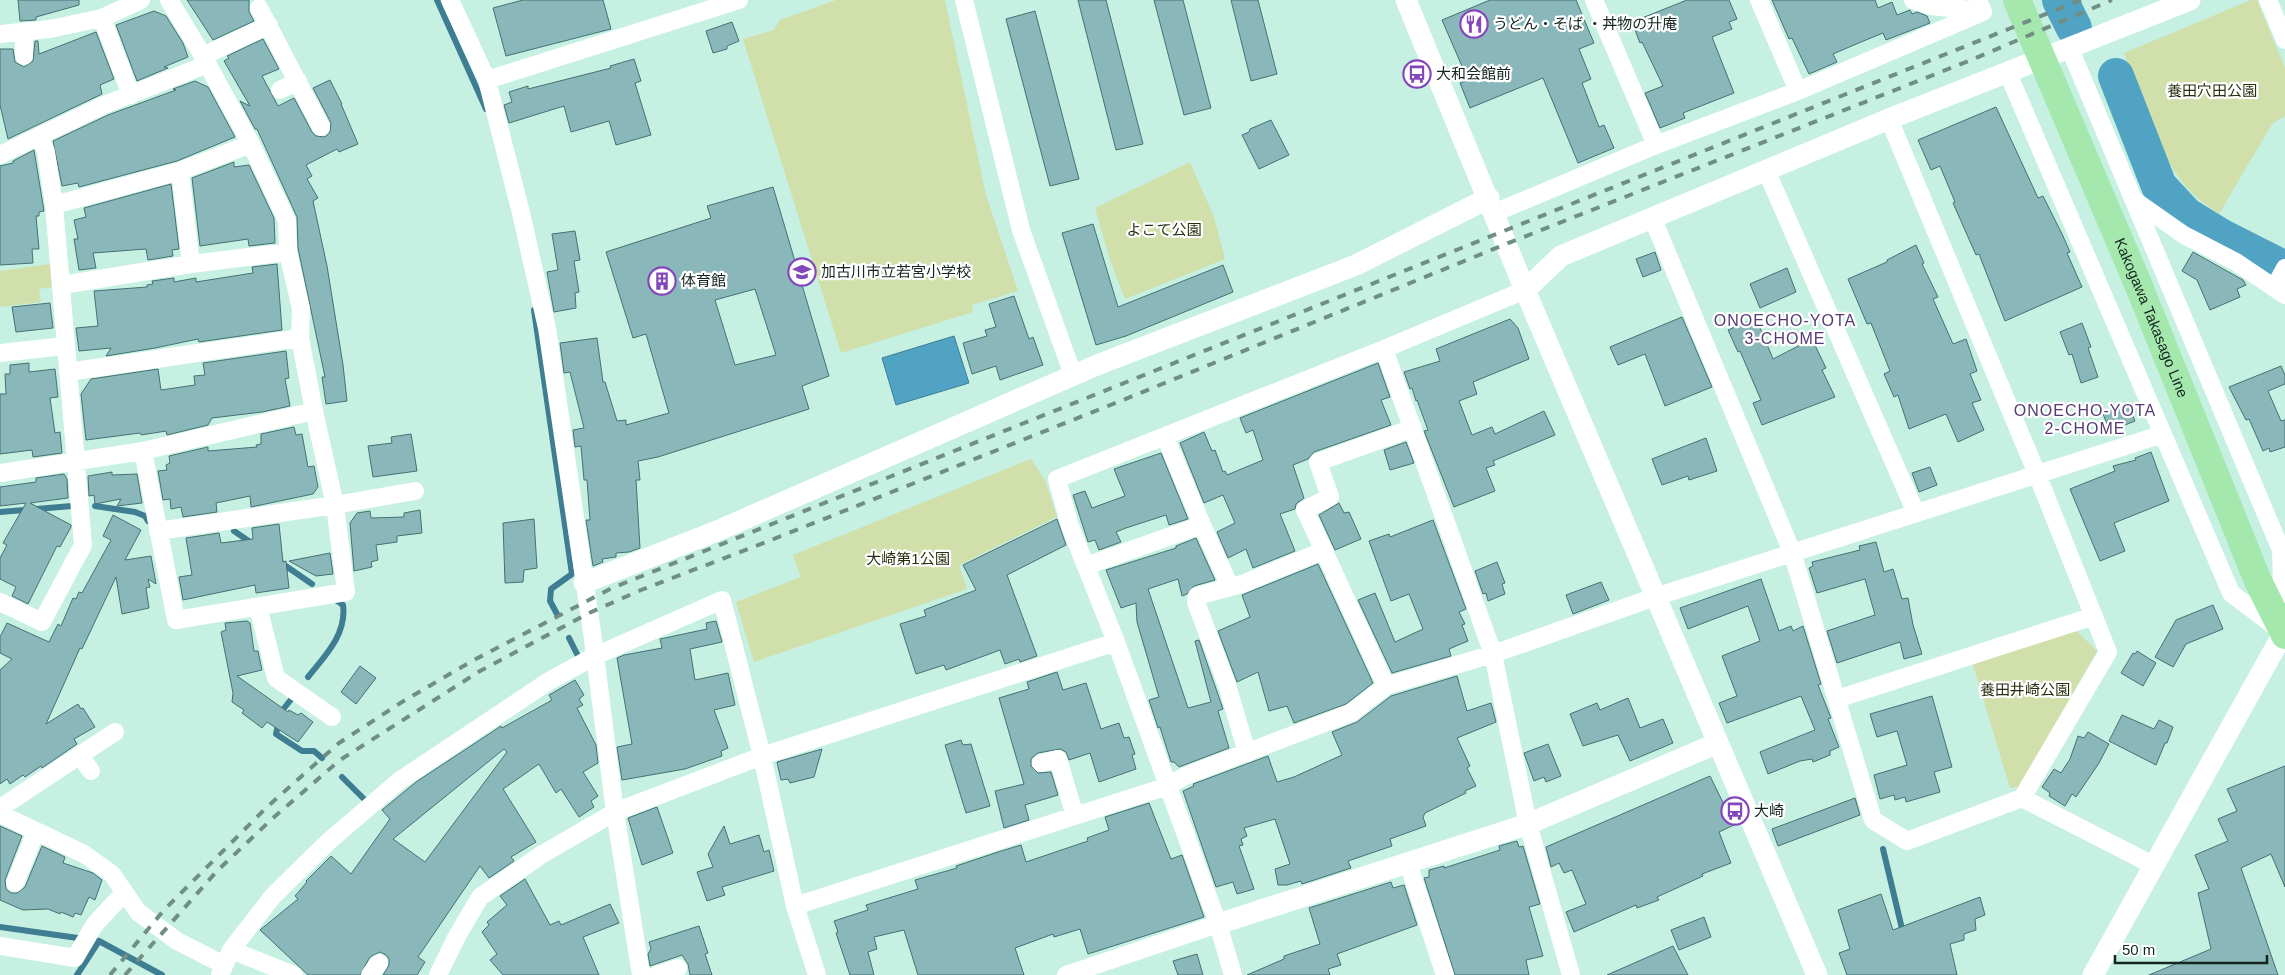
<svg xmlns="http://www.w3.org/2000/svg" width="2285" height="975" viewBox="0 0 2285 975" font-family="Helvetica,'Noto Sans JP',sans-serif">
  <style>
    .green { fill: #d1dfab }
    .water { fill: #50a3c3; stroke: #3e7d92 }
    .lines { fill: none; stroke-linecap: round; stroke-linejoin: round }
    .stream { stroke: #3e7d92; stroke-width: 6 }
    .river { stroke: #50a3c3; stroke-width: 36 }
    .building { fill: #8ab7b9; stroke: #457173; fill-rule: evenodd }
    .minor { stroke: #fff; stroke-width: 18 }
    .tertiary { stroke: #fff; stroke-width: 21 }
    .primary { stroke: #a4e8ad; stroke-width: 28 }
    .rail { stroke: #708e85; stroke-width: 4; stroke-dasharray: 9 9; stroke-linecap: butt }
    .labels { text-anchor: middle; stroke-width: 4.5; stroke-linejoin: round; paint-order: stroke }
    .poi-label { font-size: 15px; fill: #152520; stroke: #fff; text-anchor: start }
    .park-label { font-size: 15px; fill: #292f11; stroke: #fff }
    .street-label { font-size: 15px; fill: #152520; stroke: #fff }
    .neighbourhood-label { font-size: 16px; letter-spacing: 1px; fill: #573a75; stroke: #fff }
  </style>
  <rect width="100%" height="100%" fill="#c5f0e2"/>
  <path class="green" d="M836,0H945L986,195L1018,291L972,305L973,312L841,353L743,39L774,30L780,20Z
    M2251,0H2257L2285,68V116L2272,124L2219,214C2210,207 2199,200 2191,192C2156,154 2142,101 2124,53Z
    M1190,162L1214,217L1225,259L1125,299L1110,260L1095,208Z
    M50,264L53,287L39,289L41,302L0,307V271Z
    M1031,459L1045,480L1057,517L959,565L967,589L754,662L736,602L801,577L793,555Z
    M2076,630L2097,651L2019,787L2010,788L1972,662Z"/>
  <path class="water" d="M954,336L969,383L896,405L882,358Z"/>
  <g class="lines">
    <path class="stream" d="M437,0L486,109
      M534,310L572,574L551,589L550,601L557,614
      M95,506L135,512L145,516L148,521
      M0,512L72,506
      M234,531L253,544
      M280,562L312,584
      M569,638L578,656
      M308,677C325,656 347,634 343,605L336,600
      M293,697L281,712L276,734L302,751H314L322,758
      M342,777L364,799
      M1883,849L1903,933
      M0,927L99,941L162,975
      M77,975L99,941"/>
    <path class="river" d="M2060,0L2074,28
      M2116,76L2159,186L2186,215L2222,237L2285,269"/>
  </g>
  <path class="building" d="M18,0H79V5L36,17V20L20,21Z
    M187,0H249V12L254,21L213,40Z
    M523,0H603L611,29L506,56L493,8Z
    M1078,0H1106L1143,144L1116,150Z
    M1154,0H1183L1211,108L1184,115Z
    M1231,0H1258L1277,74L1251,81Z
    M1490,0H1576L1594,43L1579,49L1591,79L1582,83L1599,127L1604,125L1614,148L1578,163L1543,78L1470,108L1460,83L1468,80L1442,20Z
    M1687,0H1729L1737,19L1729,22L1732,29L1712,37L1734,93L1683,113L1685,118L1660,128L1645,93L1663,86L1642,42L1640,43L1632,22Z
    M1772,0H1875L1878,8L1892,2L1897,15L1910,10L1912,14L1917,12L1927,16L1930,23L1886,40L1883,33L1861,42L1833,54L1837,62L1809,74L1792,38L1789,39Z
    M154,11L166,16L183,43L188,57L164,67L168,68L137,81L116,25Z
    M1035,11L1079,179L1050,186L1006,19Z
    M732,22L739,41L727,46V49L713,53L706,31Z
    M96,32L114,79L100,85L102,94L8,139L0,105V49H13L15,62L24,67L33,61L35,41H38L39,54Z
    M263,39L279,69L262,76L278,106L294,98L312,132L316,136L325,137L330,132L331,123L313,88L330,80L342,104H341L358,144L339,152L337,149L306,165L312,176L307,179L318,198L313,201L327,266L343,365L347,401L326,404L322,377H325L298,248L297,217L257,129H255L240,101L250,106L224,61L229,58L227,56Z
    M634,59L641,81L635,83L651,135L616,145L609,121L571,132L564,106L509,123L504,105L512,102L509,92L528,86V89L611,68L610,66Z
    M195,81L208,87L235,137L177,161L79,187L78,183L62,186L53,141L108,115L176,90L173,89Z
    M1996,107L2038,198L2043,196L2062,234L2070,252L2067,253L2082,287L2005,321L1979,254L1976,255L1953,203L1955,202L1940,166L1931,170L1918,140Z
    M1271,120L1289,155L1259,169L1242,135L1249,132L1250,129Z
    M34,150L44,211L39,212V216H36L39,249H32L33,263L0,265V166L13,163V161Z
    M234,162V167L249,165L274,218L275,243L249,246L248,239L200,246L192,178Z
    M171,184L179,249L172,250L173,256L148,260L146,249L93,253L96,268L79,270L74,239H78L74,220L86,217L84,208Z
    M773,187L829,376L802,386L809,409L658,457L638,461L640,480H636L640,548L629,552L616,553V557L602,559L603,562L593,566L586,520H590L587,480H584L581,446L575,447L573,430L584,428L570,372L564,373L560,343L597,338L603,382H605L617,421L626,420V425L669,413L646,334L633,338L606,252L711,218L707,206ZM755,289L776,355L735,365L715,300Z
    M1093,224L1118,307L1223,265L1233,292L1126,336L1096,345L1062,233Z
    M575,231L580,260L574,261L579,292L575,293L576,308L554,312L547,272L558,270L552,234Z
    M1916,245L1924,263L1922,264L1938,297L1933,299L1953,344L1966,339L1977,371L1970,374L1981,400L1972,403L1984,430L1958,442L1946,414L1909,429L1898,395L1894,397L1884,374L1890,371L1871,323L1867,324L1848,279L1887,262V260Z
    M1655,252L1661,270L1643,277L1636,259Z
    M2193,252L2243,280L2246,285L2237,289L2240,297L2210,310L2197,280L2182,271Z
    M277,264L282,330L199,342L198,339L155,348L106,356L111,348L79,351L76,328L98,326L94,291L147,287V285L153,284L152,281L174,278V282L196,278V282L253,273L252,267Z
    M1787,268L1796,292L1760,308L1750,284Z
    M1014,296L1029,339L1033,337L1043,365L1000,380L996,366L972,374L963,343L987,336L985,330L996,327L989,304Z
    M50,303L53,328L16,332L12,307Z
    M1682,317L1712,387L1665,406L1645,354L1618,365L1610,347Z
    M1756,318L1773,359L1812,339L1826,368L1822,370L1835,397L1762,425L1753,403L1761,400L1740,351L1738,352L1728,330Z
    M1510,319L1518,328L1529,359L1473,382L1477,394L1459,401L1472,435L1492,427L1495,434L1544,411L1555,435L1493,461L1495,465L1486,468L1495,491L1454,507L1424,431L1428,430L1417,400L1416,401L1412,388L1410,389L1404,372L1440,361L1436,349Z
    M2082,323L2091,347L2088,348L2098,377L2081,383L2072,354L2069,355L2060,332Z
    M286,351L289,378L285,379L290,406L262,412L212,418L208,425L167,435L166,431L141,435L140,433L86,440L81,394L91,379L158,369L161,390L195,385L194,376L205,375L203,363Z
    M29,363V372L55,369L58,397L50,398L55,433L60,432L62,453L33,457L32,450L0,454V394H6L5,374H10V365Z
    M1378,363L1390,397L1381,400L1391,425L1314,452L1308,459L1293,465L1304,498L1296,504L1295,509L1280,514L1295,551L1253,568L1246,549L1228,558L1217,532L1235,523L1223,495L1204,503L1180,443L1204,432L1212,451L1215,450L1223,472L1225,471L1227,475L1263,460L1253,430L1246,433L1240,418Z
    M2281,366L2285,375V384L2268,391L2281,421L2285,420V447L2270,452L2269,448L2263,451L2249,419L2246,420L2229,387Z
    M2127,403L2135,421L2110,431L2103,414Z
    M294,427L296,435L302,434L308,467L314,466L318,487L313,494L251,507L250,496L216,503L217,512L183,517L181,507L171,509L170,499L163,500L158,471L167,470L166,465L170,463L169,456L208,447V451L257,447L256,445L261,444V434Z
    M411,434L417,471L373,477L368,446L392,443L391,437Z
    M1706,438L1717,471L1689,480L1688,476L1662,485L1652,459Z
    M1406,442L1414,463L1390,470L1384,450Z
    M2151,452L2169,501L2114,523L2125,551L2100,561L2070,489L2115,471L2113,466L2136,460L2135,458Z
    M1161,453L1188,519L1169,525L1166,515L1126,528L1116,532L1121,542L1099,550L1095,540L1088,542L1073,495L1085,491L1092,508L1125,496L1114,469Z
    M1930,467L1937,485L1919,492L1912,473Z
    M112,472V475L137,474L142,503L117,506L121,499L95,504L94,495L89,496L88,476Z
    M64,474L67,479L68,498L30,503L71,525V527L60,547L57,546L28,604L12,596L16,587L0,579V558L7,545L3,543L26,503L0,506V487L36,482V478Z
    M1339,503L1344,513L1349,512L1361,539L1335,550L1319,515Z
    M420,510L422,533L397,536V542L376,545L378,560L371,562L372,567L354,571L350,523L357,513L370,511L371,518L404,517V513Z
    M113,515L141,530L125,560L151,556L156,584L148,579L150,587L146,588L149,608L122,614L116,577L82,649L80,648L46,724L78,704L81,709L83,708L95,727L74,739L77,744L42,768L41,766L25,777L23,775L10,784L7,779L0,784V670L12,659L0,653V637L7,623L49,642L58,624L61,626L73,598L76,599L79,592L82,593L111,540L103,536Z
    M534,519L537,568L524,570L523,582L505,583L503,523Z
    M1057,519L1066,545L1007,575L1037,656L1020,662L1019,659L1005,664L1000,650L946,670L944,665L916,674L900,624L926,616L924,610L976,590L963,565Z
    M1433,520L1466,609L1459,612L1465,624L1462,625L1468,641L1449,649L1451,656L1392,673L1358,600L1375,593L1395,642L1423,629L1409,594L1391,601L1369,541L1389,534L1390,537Z
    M279,524L283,562L286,561L289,588L256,593L255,585L183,600L179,577L192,575L186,538L219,533L221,543L253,539L252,528Z
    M1196,538L1215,580L1194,586L1187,594L1182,596L1178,579L1148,589L1188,708L1211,702L1195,641L1199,640L1223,709L1218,711L1229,748L1179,767L1174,762H1171L1160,727L1158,728L1149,700L1159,697L1137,622L1136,603L1121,608L1106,570L1176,548V546Z
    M1876,542L1884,572L1893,569L1902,599L1908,598L1913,625L1922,654L1904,659L1900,642L1837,663L1827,631L1875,615L1865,579L1817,593L1809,568L1813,566L1812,562L1860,550L1859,546Z
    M330,553L333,574L316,576L289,561Z
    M1497,562L1505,583L1502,584L1505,594L1488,601L1486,593L1483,594L1475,571Z
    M1318,564L1373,683L1346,704L1294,723L1287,706L1269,711L1258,672L1237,682L1218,631L1250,617L1242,595Z
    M1761,579L1779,631L1791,626L1793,631L1803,626L1821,684L1818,685L1831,718L1828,719L1839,747L1830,751V755L1813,762L1812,759L1800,761L1768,774L1760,752L1815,730L1801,696L1727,723L1719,703L1737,696L1722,656L1760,641L1748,606L1688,629L1680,608Z
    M1601,582L1609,600L1573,614L1566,595Z
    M2213,605L2223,629L2186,644L2173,667L2155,657L2176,620Z
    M247,621L250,623L254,651H258L262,670L237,676L288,712L289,710L298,715L301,713L313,722L298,742L267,722L262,728L242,713L244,710L232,702L233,693L221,632L226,630L225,623Z
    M716,621L722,642L690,649L695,680L728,673L735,705L714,710L728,748L721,751L722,756L685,769L622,780L617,747L632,744L617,658L624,655L662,648L660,639L707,629L706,623Z
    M2137,651L2156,663L2143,686L2121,673L2133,653L2135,654Z
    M360,666L376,678L356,704L341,692Z
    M1057,672L1063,690L1086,683L1101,729L1119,723L1124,738L1129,737L1135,754L1132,755L1136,769L1099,782L1090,753L1069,760L1066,752L1060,749L1038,753L1031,759V766L1038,773L1051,772L1058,795L1025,805L1029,820L1004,828L995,791L1024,784L999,698L1029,689L1027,682Z
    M1457,676L1467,711L1491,703L1496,722L1457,738L1470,766L1467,768L1476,786L1465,791L1466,793L1425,813L1423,817L1426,826L1390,839L1392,846L1348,861L1351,868L1302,884L1301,881L1287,885H1278L1275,869L1290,864L1275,819L1244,828L1247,836L1241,839L1243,845L1239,846L1254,889L1237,894L1233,882L1216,887L1183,791L1194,786L1193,784L1268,756L1277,782L1294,777L1342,755L1332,732L1357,722L1391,696Z
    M575,680L584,695L579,699L583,705L577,708L596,745L598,763L583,772L598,796L591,801L594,807L579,817L561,789L556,793L539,764L503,789L536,842L511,857L514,861L489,878L480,866L418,957L425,962L417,975H383L389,965V959L386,955L380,952L370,957L360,975H308L260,930L298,899L295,896L307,882L306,881L331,856L351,874L390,819L382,810L416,782L501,726L502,728L552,700L549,695ZM504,749L507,752L425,862L393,839Z
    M1932,696L1952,767L1934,772L1940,792L1906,802L1905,797L1895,800L1894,795L1880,799L1874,775L1907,765L1897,731L1877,737L1870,714Z
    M1628,698L1640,728L1663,719L1673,743L1630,761L1618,735L1583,746L1570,714L1597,703L1600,710Z
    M2122,715L2154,729L2159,720L2173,727L2167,743H2165L2156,765L2109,741Z
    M2088,732L2109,744L2099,763L2076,797L2072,794L2065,806L2049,796L2050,793L2042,787L2054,769L2061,773L2070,759L2078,736L2084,738Z
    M961,740L963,745L971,744L990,806L966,813L945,745Z
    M1548,744L1561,776L1546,782L1544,777L1534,781L1524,753Z
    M822,749L814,777L790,783L788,779L781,780L777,762Z
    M2285,766V887L2271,854L2241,868L2278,975H2149L2211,949L2198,893L2209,889L2195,855L2228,841L2218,819L2237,811L2227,789Z
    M1710,776L1734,825L1719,832L1731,863L1702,874L1703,876L1657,897L1659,900L1637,908L1636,905L1574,932L1566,912L1586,904L1572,870L1564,873L1559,863L1551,867L1546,847Z
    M1855,798L1860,815L1778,846L1772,829Z
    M1149,803L1171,859L1182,855L1204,917L1088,954L1080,929L1054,937L1053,934L1015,948L1024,975H918L904,930L874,937L877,949L868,952L874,975H850L836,933L838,932L834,921L868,910L866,905L918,889L915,880L957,868L956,866L998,852L1021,845L1026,862L1088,841L1087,838L1109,830L1105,817Z
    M657,807L673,853L642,865L628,818Z
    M0,826L22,836L5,880L6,889L11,893H17L25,887L42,846L65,857L63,863L93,873L102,880L95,900L89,897L81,915L75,913L73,917L61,912L60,914L48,909L23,910L0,900Z
    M724,826L730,844L759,835L764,852L769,850L774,871L722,887L725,895L707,901L697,872L713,867L708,854Z
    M1517,841L1519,847L1523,846L1540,904L1529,907L1543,956L1526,960L1529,975H1455L1424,878L1429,877V870L1444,866V868L1500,850L1499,846Z
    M525,879L550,925L559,921L561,925L610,904L619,923L583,937L599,975H503L490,960L497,954L482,932L489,925L487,922L507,905L500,896Z
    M1391,882L1393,888L1404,885L1417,925L1337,954L1341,965L1328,969L1330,975H1247L1284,959V956L1320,944L1309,908Z
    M1881,894L1893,930L1980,897L1985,915L1975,919L1976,930L1964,934V940L1950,944L1957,975H1847L1839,953L1850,949L1838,910Z
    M1704,917L1711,937L1679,950L1671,930Z
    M699,926L708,953L705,954L712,975H690L688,964L682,955L650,966L648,954L651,949L649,942Z
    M1673,946L1688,975H1607Z
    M1197,954L1203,975H1178L1173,961Z"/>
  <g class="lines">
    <path class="minor" d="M450,0L487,80L521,213L547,328L592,632L615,812L641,975
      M964,0L1021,230L1073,375
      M1594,0L1656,145
      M1759,0L1798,91
      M1913,0L1931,6L1981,11
      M2268,0L2285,40
      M259,8L321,127
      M102,18L131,95
      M24,32V56
      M0,34L50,29L102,18L141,0
      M2070,49L2281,550L2283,622
      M203,56L269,25
      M2007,71L2231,593L2277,628
      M487,80L739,0
      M280,90L298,81
      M0,155L104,105L208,64
      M1766,170L1916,513
      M180,171L191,264
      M2134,200L2184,235L2236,262L2285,295
      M54,205L180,171L251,144
      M1494,213L1656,145L1798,91L1983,12L1978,0
      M1652,217L1792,552L1873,820L1907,841L2022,798L2108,652L2037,474L1889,119
      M62,285L191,264L288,252
      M2274,288L2285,268
      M1384,349L1493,654L1528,824L1571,975
      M0,353L65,346
      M68,372L300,338
      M1165,436L1202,525L1230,587
      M143,451L176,620L346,592L335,505L314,411L300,338L301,309L288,252L287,221L251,144L203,56L169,0
      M0,473L143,451L314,411
      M158,531L335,505L415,491
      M1086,566L1202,525
      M0,602L42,622L83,545L54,205L46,152L40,136
      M258,607L276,678L332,717
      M1386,686L1305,510L1330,497L1318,462L1413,428
      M1837,699L2094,616
      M1247,753L1227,685L1196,602L1197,596L1242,584L1323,551
      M80,756L91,771
      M1041,763L1058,759L1075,816
      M2022,798L2153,865
      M0,808L115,732
      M0,814L84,854L112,874L138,912L177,941L224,965
      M1408,863L1445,975
      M15,883L36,831
      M795,906L1168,786L1185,776L1351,713L1386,686L1493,654L1655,597L2163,434
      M0,946L75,958L95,924L124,893
      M231,950L294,975
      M220,975L231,950L273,896L328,842L399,781L549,681L595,656L722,600L762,756L795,906L817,975
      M370,975L379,963
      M438,975L456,938L480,897L541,855L615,812L762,756L1116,642
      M656,975L678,968
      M1066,975L1218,924
      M1233,975L1218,924L1116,642L1070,526L1057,479L1384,349L1525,290"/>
    <path class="tertiary" d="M1406,0L1525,290L1817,975
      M1525,290L1561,256L1889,119L2190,0
      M584,583L717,531L1097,365L1356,265L1489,198
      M1218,924L1528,824L1718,743
      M2093,975L2285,630"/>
    <path class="primary" id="s1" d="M2017,0L2138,284L2258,581L2285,635"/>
    <path class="rail" d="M110,975L164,910L268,806L339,743L402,702L472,661L612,588L2081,0
      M125,975L217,871L273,818L340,760L480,671L589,613L641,590L756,546L1123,400L1506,244L1971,60L2112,0"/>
  </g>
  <defs>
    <g id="restaurant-ring" transform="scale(1.4375)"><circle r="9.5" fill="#fff" stroke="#8446bb" stroke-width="1.5"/><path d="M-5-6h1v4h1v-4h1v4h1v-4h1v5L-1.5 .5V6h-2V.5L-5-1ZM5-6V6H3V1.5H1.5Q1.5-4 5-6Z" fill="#8446bb"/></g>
    <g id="bus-ring" transform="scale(1.4375)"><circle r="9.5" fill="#fff" stroke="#8446bb" stroke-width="1.5"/><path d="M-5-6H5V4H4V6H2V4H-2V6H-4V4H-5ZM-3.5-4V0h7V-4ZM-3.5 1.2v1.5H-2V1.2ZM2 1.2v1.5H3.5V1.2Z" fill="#8446bb"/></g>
    <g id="school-ring" transform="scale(1.4375)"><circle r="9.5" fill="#fff" stroke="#8446bb" stroke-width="1.5"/><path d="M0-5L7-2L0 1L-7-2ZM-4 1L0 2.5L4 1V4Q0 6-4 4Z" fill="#8446bb"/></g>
    <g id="building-ring" transform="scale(1.4375)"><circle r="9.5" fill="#fff" stroke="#8446bb" stroke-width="1.5"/><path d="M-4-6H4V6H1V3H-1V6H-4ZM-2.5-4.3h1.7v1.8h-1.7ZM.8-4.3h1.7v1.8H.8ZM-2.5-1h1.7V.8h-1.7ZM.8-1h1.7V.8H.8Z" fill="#8446bb"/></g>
  </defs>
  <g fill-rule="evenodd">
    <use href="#restaurant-ring" x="1474" y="24"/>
    <use href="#bus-ring" x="1417" y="74"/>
    <use href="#school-ring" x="802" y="272"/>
    <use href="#building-ring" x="662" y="281"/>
    <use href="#bus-ring" x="1735" y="811"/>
  </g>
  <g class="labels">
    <g class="poi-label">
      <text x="1493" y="29">うどん・そば ・丼物の升庵</text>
      <text x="1436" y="79">大和会館前</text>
      <text x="821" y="277">加古川市立若宮小学校</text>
      <text x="681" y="286">体育館</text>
      <text x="1754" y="816">大崎</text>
    </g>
    <g class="park-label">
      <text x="2212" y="96">養田穴田公園</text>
      <text x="1164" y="235">よこて公園</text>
      <text x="908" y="564">大崎第1公園</text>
      <text x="2025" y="695">養田井崎公園</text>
    </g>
    <g class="street-label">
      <text dy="5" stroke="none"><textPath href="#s1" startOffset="345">Kakogawa Takasago Line</textPath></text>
    </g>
    <g class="neighbourhood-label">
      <text x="1785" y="326">ONOECHO-YOTA<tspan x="1785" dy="18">3-CHOME</tspan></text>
      <text x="2085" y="416">ONOECHO-YOTA<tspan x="2085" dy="18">2-CHOME</tspan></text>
    </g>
  </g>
  <path d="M2115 955v8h152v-8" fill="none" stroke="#152520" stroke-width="2.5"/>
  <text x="2122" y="955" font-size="15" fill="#152520" stroke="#ffffff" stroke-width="4" paint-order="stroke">50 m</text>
</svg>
